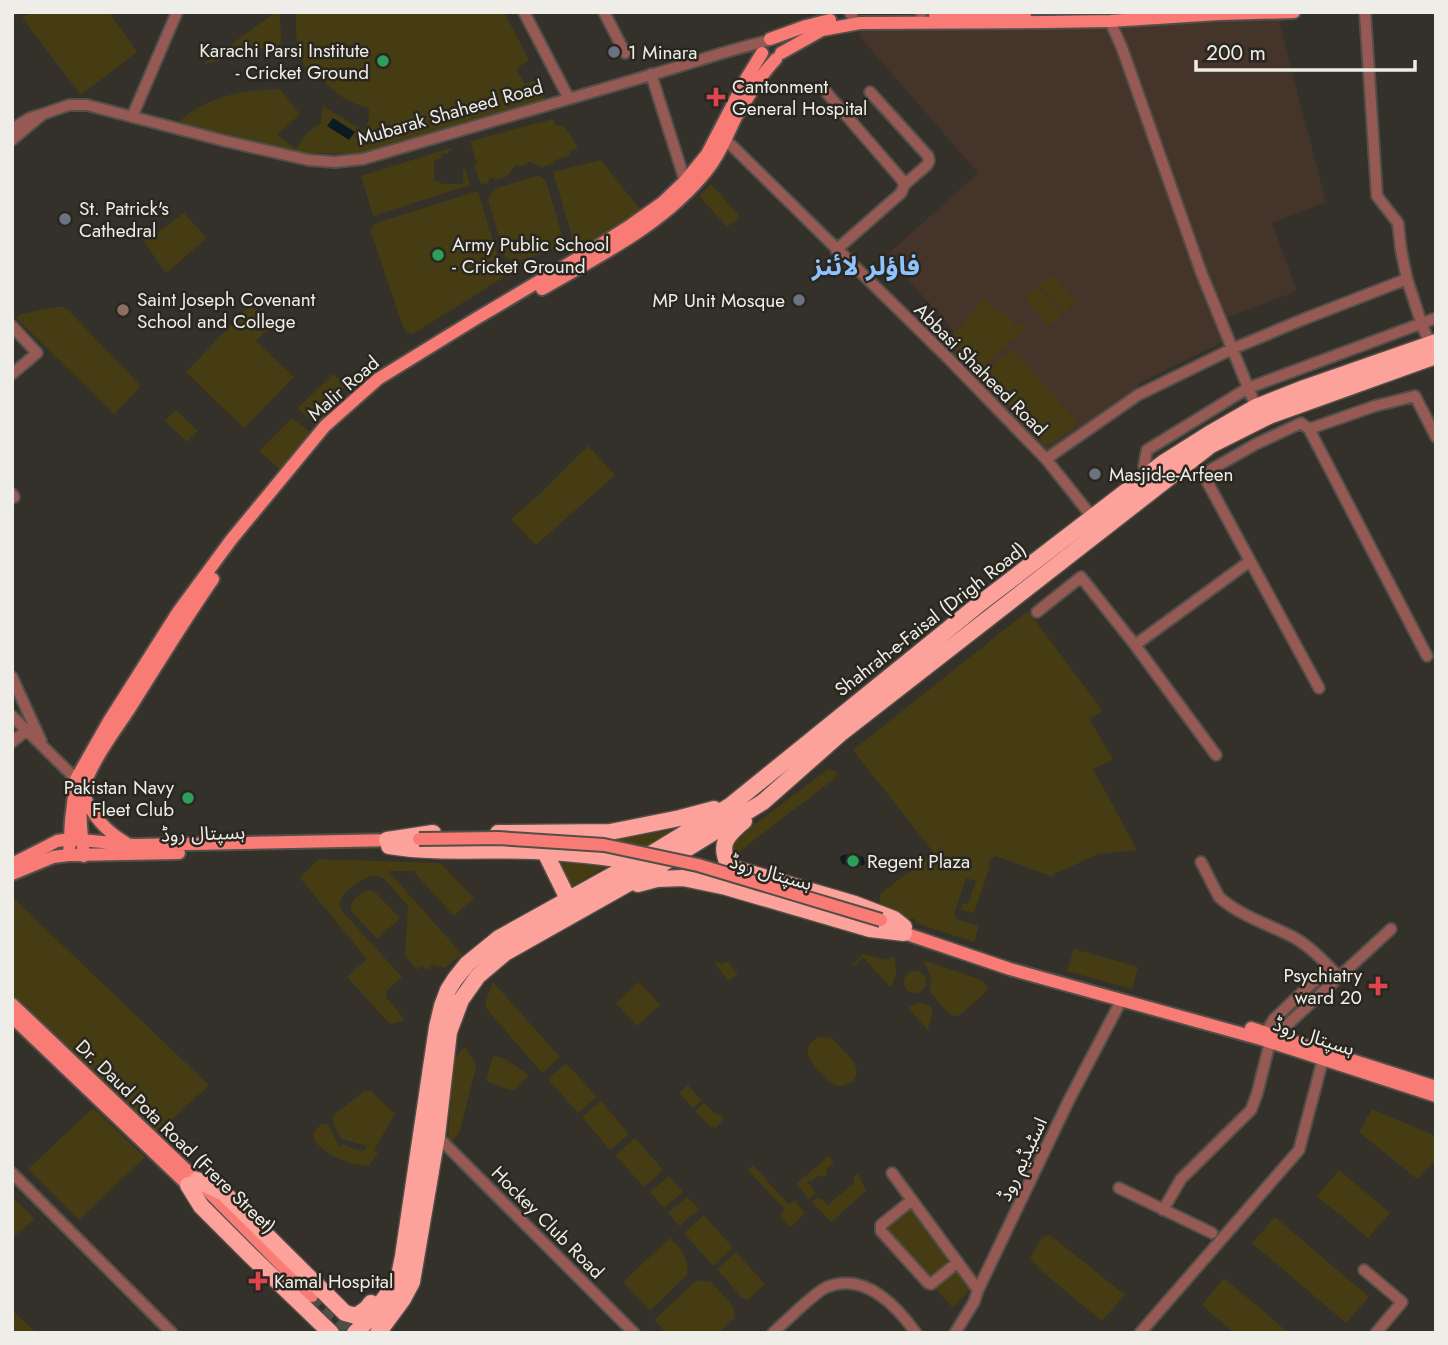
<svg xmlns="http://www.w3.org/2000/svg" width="1448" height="1345" viewBox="0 0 1448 1345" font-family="Jost,'Noto Sans Arabic',sans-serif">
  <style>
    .industrial { fill: #45342a }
    .green { fill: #463c13 }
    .water { fill: #0c1a21 }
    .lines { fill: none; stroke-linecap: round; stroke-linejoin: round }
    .major-tunnel { stroke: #4f4d46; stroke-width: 12; stroke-dasharray: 12 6; stroke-linecap: butt }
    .minor-casing { stroke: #514f48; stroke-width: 14 }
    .major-casing { stroke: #514f48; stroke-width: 16 }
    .highway-casing { stroke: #514f48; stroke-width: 19 }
    .minor { stroke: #965954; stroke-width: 10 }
    .major { stroke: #f97b75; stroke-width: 12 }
    .highway { stroke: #fda29b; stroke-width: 16 }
    .major-bridge-casing { stroke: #514f48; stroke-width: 16; stroke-linecap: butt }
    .major-bridge { stroke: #f97b75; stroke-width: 12 }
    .worship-dot { fill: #6b7280; stroke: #29271f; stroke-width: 2.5 }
    .leisure-dot { fill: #2e9e5b; stroke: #29271f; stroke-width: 2.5 }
    .health-dot { fill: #e0444e; stroke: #29271f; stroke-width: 2.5 }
    .education-dot { fill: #8d6e63; stroke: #29271f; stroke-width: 2.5 }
    .labels { text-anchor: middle; stroke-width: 5; stroke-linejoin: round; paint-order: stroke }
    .poi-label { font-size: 19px; fill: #eeede8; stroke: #29271f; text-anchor: start }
    .street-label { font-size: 19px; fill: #eeede8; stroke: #29271f }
    .district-label { font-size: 26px; font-weight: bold; fill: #8fc3fe; stroke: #29271f }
  </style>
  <rect width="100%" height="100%" fill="#333129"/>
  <path class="industrial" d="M1289,12L1280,24L1326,202L1272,223L1297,291L1221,320L1228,339L1138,384L1144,392L1046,459L938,349L954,332L887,255L978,173L860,37V20Z"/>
  <path class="green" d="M27,12H109L137,52L81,95L22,18L28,14Z
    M276,12H280L281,44L202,65Z
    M296,12H504L529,60L516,69L525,84L536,80L548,103L368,154L310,153L309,157L176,125C203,97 242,90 280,89L300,114L277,135L296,149L307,133L321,123L323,106L364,131L369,120V108C348,103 333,93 320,76L312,79C297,55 295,40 296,12Z
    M553,119L555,125L564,126L578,148L569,152L570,156L555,160V163L542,167L527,161V164L518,167L517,164L506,177L494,180L493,177L489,178V182L481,185L474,165L477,164L470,141Z
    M451,148V151H448V154H442L441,159L434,160V181L441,182V184H463V169L465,168L470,185L373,216L361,176Z
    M601,160L646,217L577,254L553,172Z
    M536,176H540L546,181L562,235L558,246C543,252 521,266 505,257L488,200L494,189Z
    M711,184L740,217L727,227L699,196Z
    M478,191L504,277L413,334L407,332L404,329L371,233V228L376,223Z
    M184,213L207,238L166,273L144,242Z
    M1052,274L1076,302L1064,313L1039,285Z
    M1038,287L1062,315L1049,326L1025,298Z
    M985,298L997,312L1002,310L1017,327L1023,323L1025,329L979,370L950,338Z
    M250,305L270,327L256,341L294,377L244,428L186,372Z
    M57,307H63L68,310L141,386L114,414L16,318L21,314Z
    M1012,349L1075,419L1076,425L1050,444H1044L985,379L984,372Z
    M333,374L348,385L332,396L340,405L329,413L323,420L320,419L315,424L298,408Z
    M176,410L198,431L187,442L165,421Z
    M292,418L310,432V434L280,469L259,451Z
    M588,446L615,475L536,545L511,519L543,491Z
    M1028,611L1103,711L1089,719L1113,759L1093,769L1137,850L1098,854L1057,873L1053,865L1056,872L1053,877L996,856L988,862L990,866L974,913L960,909L963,903L968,904L976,881L966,878L954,914L957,920L979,926L974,942L916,923L914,918L907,919L906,921L879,913L880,894L934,853L853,750Z
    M828,769L836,771L837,775L835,778L740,851L742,859L731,850L733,841Z
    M673,830L642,848L610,841Z
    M552,858L614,861L570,888Z
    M318,859L440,863L474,898L454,916L413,871H388L462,954V957L457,958L445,968L432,965L427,970L421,966L417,970L405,955L408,906C402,900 387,880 381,877C369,871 342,891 340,902C339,906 341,909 343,912L402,977L386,992V997L405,1020L390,1024L347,977L367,959L300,878Z
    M369,890L374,891L400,918L377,939L351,911C349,902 360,892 369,890Z
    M12,897L209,1085L157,1134L94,1075L12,994Z
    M1074,949L1138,967L1132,989L1067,971Z
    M863,954L885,960L892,957L895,959L896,974L892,986L890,987L863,957L853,966L851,965Z
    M923,960L982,980L989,989L959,1016L950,1015L929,991C934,978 929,971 923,960Z
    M727,961L738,974L729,981L715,964L718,962L721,965Z
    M904 982a11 11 0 1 1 22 0a11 11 0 1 1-22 0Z
    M493,982L560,1057L542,1073L486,1008V1001Z
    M639,982L660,1005L637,1026L616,1003Z
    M919,1002C941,1007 930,1016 928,1030L908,1008Z
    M820,1037L832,1038L854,1062L857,1072L854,1081C849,1083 843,1086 838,1086C830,1085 825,1077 820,1072C809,1061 799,1046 820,1037Z
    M465,1047L474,1060L476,1067L460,1131L452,1141L448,1139L454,1058Z
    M493,1056L505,1059L529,1075L513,1091L486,1081Z
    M566,1063L597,1097L578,1113L548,1079Z
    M688,1085L701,1100L693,1108L679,1093Z
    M364,1091H371L395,1114L374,1150L378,1154L368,1166C362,1165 356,1165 350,1163C341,1161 308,1145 314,1132C316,1128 320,1126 323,1124H328L340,1148L343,1143L348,1147L363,1151L367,1146L342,1139C337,1132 332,1125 333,1116Z
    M601,1101L629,1134L610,1150L582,1117Z
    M704,1103L717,1115L718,1113L724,1119L715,1128L713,1126L710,1127L695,1111Z
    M93,1108L145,1157L79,1220L28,1169Z
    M1372,1109L1436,1136V1160L1417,1179L1359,1132Z
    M635,1138L663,1170L644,1187L615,1155Z
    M829,1156L833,1161V1164L827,1169L826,1176L820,1177L818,1175L811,1181L809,1180L807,1182L813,1188L815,1194L809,1199L796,1184Z
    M753,1165L788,1204L795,1201L805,1213L791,1227L779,1216L785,1210L748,1170Z
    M1339,1170L1390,1213L1368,1238L1317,1196Z
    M858,1173L866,1191L831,1222L812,1202L817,1198L822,1199L828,1205L854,1183V1177Z
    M669,1176L683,1192L664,1208L650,1192Z
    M12,1197L35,1219L12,1238Z
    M687,1197L699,1209L679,1226L668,1213Z
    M908,1210L912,1212L949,1262L950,1264L934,1278H928L887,1230L889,1224Z
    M704,1215L733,1248L713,1266L684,1233Z
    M1275,1217L1369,1297L1346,1323L1252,1243Z
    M1050,1235L1125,1295L1102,1321L1045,1274L1030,1259L1042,1237Z
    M670,1238C682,1251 689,1256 687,1275L650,1311L623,1282Z
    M736,1252L765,1284L748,1300L742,1298L717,1269Z
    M955,1271L971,1288L953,1308L934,1287Z
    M1224,1278L1289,1333H1234L1202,1305Z
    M697,1280L711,1282L733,1306L735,1317L719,1333H666L654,1320Z
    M12,1311L15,1313L37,1333H12Z"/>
  <path class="water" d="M333,118L355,132L349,140L327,126Z
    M850,854L863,857L865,863L864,865L851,866L842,864L840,857L843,855Z"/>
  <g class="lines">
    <path class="major-tunnel" d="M312,1296L351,1333"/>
    <g class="minor-casing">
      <path id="minor" d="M524,12L568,97
        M604,12L625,53
        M850,12L852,16
        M921,12V14
        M1365,12L1377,196L1398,223L1401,250L1407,279L1422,325L1430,344
        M1110,21L1122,48L1201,272L1256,407
        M651,74L685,181
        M826,92L902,180L904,185L901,193L836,250
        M870,92L928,156L929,161L927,165L904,185
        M43,114L69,105H87L225,141L308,160L335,162L363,159C460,131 557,102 654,74C692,63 728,50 767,41
        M132,117L177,12
        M12,129L30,118L43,114L12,140
        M722,136L949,359L1046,459L1093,518
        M12,326L37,353L12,374
        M1309,429L1427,656
        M1046,459L1138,395L1232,349L1304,319L1407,279
        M1144,466L1147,450L1248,388L1436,318
        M12,494L14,497L12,498
        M1037,612L1081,577L1135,645L1216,755
        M1135,645L1250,561
        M12,677L41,741
        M1319,688L1203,474L1256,444L1301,423L1309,429L1375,406L1415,396L1436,437
        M12,716L76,779
        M12,742L27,730
        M1201,862L1219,897C1240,916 1268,924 1293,937C1310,946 1326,963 1339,977
        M1266,1032L1274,1019L1329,967
        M1281,1037L1287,1025L1391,929
        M437,1136L634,1333
        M12,1173L172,1333
        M892,1173L978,1290
        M1119,1188L1212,1233
        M912,1200L881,1225V1231L928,1283L931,1284L958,1262
        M1163,1210L1181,1179L1251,1110L1257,1094L1270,1042
        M1364,1270L1402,1302L1376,1333
        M773,1333C784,1323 816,1291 827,1287C865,1272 896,1305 916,1333
        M955,1333L974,1302L978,1290L1069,1100L1121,1001
        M1140,1333L1299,1150L1323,1059"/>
    </g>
    <g class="major-casing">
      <path id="major" d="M935,14H1025
        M770,39L806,26L830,20
        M781,53L822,30L860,23L1046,22L1110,21L1219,14L1294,12
        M542,289C601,255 666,223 708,169C721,153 727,135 736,117C748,97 760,76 776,59
        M84,795C93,817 106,831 126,843
        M69,855L71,820L76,779L109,721L178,612L231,540L325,426L378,379L477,318L590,251L631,225L662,203L685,181L707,154L746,79L762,53
        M84,856C82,836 78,812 83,791C88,767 114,732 128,711C156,667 183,622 213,579
        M12,864L57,841L70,839L134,845L394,840
        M12,874L53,857L69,855L179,853
        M898,931L1010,969L1261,1039L1436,1096
        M12,1004L197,1180L312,1296
        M12,1017L194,1191
        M1251,1028L1436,1087"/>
    </g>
    <g class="highway-casing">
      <path id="highway" d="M744,821C727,835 717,845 730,867L855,904L894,919L904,927
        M498,833L610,832L680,818L714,809
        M387,840L433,833
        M389,846C437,854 486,849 534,851C568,853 603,856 636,862
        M545,852L569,901
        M638,884L657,879L683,878L726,887L870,929L904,933
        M197,1180L224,1193L345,1313L356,1316L366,1309L371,1303
        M188,1185L201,1206L250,1255L331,1333
        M355,1333L367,1321L398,1281L403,1256L437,1027L442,1006L448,990L455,979L467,964L499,938L654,852L731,805L978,605L1163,463L1209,434L1256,407L1304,388L1436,342
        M378,1333L403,1299L412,1282L437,1136L449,1032L461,1000L478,976L505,953L654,869L763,802L840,734L1211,445L1269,416L1436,356"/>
    </g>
    <use href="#minor" class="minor"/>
    <use href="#major" class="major"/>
    <use href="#highway" class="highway"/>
    <g class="major-bridge-casing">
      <path id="major-bridge" d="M419,839L498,838L604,845L698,865L881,920"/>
    </g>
    <use href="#major-bridge" class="major-bridge"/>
  </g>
  <g class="worship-dot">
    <circle cx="614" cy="52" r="7"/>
    <circle cx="65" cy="219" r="7"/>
    <circle cx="799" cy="300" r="7"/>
    <circle cx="1095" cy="474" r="7"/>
  </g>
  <g class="leisure-dot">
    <circle cx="383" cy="61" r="7"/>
    <circle cx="438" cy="255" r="7"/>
    <circle cx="188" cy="798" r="7"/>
    <circle cx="853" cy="861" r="7"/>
  </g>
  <g class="health-dot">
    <path d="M712.5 86.5h7v7h7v7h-7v7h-7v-7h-7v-7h7z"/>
    <path d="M1374.5 975.5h7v7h7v7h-7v7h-7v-7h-7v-7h7z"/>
    <path d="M254.5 1270.5h7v7h7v7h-7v7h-7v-7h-7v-7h7z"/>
  </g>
  <circle class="education-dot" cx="123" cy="310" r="7"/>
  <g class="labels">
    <g class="poi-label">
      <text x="369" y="57" text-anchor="end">Karachi Parsi Institute<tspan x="369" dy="22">- Cricket Ground</tspan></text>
      <text x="628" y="59">1 Minara</text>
      <text x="732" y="93">Cantonment<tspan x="732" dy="22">General Hospital</tspan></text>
      <text x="79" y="215">St. Patrick's<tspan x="79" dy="22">Cathedral</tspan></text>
      <text x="452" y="251">Army Public School<tspan x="452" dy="22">- Cricket Ground</tspan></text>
      <text x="137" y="306">Saint Joseph Covenant<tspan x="137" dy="22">School and College</tspan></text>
      <text x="785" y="307" text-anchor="end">MP Unit Mosque</text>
      <text x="1109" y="481">Masjid-e-Arfeen</text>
      <text x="174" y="794" text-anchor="end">Pakistan Navy<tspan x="174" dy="22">Fleet Club</tspan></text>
      <text x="867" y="868">Regent Plaza</text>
      <text x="1362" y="982" text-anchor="end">Psychiatry<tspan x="1362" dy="22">ward 20</tspan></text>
      <text x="274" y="1288">Kamal Hospital</text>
    </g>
    <g class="street-label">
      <text transform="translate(450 112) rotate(-16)" y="7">Mubarak Shaheed Road</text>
      <text transform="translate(981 369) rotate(45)" y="7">Abbasi Shaheed Road</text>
      <text transform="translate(343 388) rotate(-41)" y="7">Malir Road</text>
      <text transform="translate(930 619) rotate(-38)" y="7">Shahrah-e-Faisal (Drigh Road)</text>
      <text transform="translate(203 833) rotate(-2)" y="7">ہسپتال روڈ</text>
      <text transform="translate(771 872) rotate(16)" y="7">ہسپتال روڈ</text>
      <text transform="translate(1314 1036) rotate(18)" y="7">ہسپتال روڈ</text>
      <text transform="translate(176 1136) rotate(44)" y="7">Dr. Daud Pota Road (Frere Street)</text>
      <text transform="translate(1022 1159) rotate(-65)" y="7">اسٹیڈیم روڈ</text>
      <text transform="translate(548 1222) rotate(45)" y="7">Hockey Club Road</text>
    </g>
    <g class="district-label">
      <text x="866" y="275">فاؤلر لائنز</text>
    </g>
  </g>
  <rect width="1448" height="1345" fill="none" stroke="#eeede8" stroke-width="28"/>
  <path d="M1196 60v10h219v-10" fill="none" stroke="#eeede8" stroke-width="3.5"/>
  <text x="1206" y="60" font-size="21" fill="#eeede8" stroke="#29271f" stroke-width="5" paint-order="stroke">200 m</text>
</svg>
